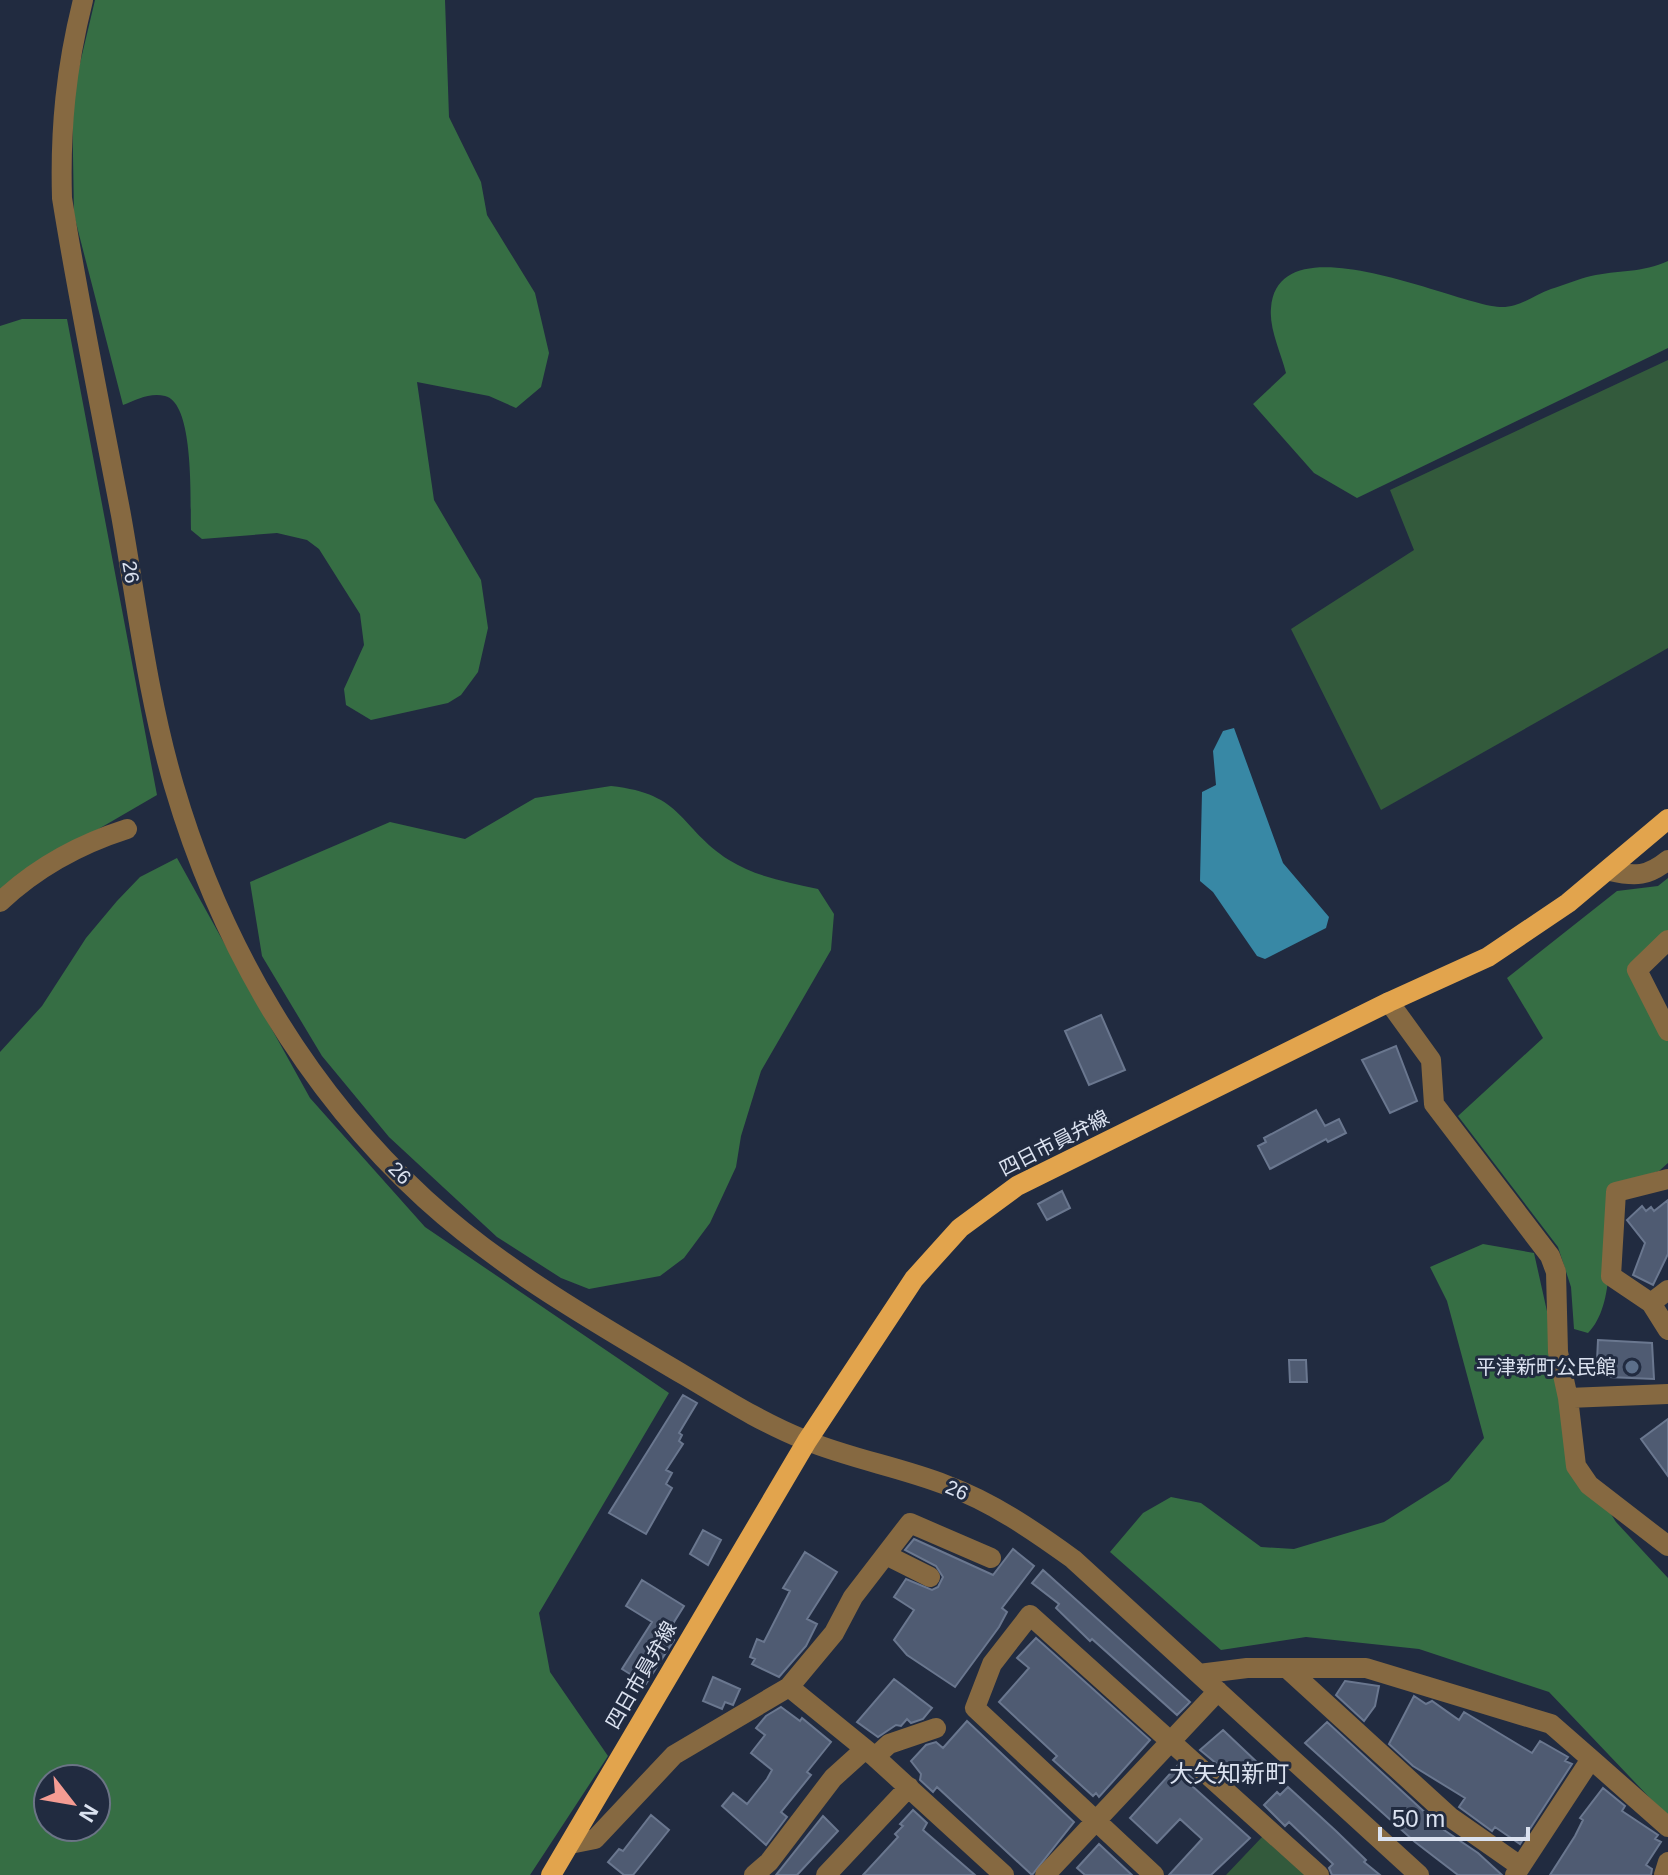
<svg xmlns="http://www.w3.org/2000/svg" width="1668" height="1875" viewBox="0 0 1668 1875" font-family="Arial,'Noto Sans JP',sans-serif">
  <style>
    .green { fill: #335a3c }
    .forest { fill: #366e44; fill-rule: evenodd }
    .water { fill: #3888a5 }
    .building { fill: #4f5b72; stroke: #6a778f; stroke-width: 2 }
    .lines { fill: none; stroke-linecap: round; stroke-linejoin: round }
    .minor { stroke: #866941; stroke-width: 20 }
    .major { stroke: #e2a44d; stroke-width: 20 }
    .service-dot { fill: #5c6f8a; stroke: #212b40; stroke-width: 3 }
    .labels { text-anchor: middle; stroke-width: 6; stroke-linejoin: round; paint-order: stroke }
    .street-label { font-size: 20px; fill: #dbe2f0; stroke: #212b40 }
    .poi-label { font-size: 20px; fill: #dbe2f0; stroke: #212b40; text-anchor: end }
    .quarter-label { font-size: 24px; fill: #dbe2f0; stroke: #212b40 }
  </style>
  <rect width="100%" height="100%" fill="#212b40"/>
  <path class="green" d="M1668,360V648L1381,810L1291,629L1414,550L1390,490Z
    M1263,1836L1305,1875H1226Z"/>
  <path class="forest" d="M95,0H445L449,117L481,182L487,215L535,293L549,353L541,387L516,408L489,396L417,382L434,500L481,580L488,628L478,672L461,695L448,703L371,720L346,705L344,689L364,645L360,614L319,549L307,540L277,533L202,539L191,530C190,503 195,403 165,396C150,392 136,400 123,405L74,215L72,97Z
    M1668,261V348L1357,498L1314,473L1253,404L1286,373C1281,353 1269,329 1271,308C1278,218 1456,305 1500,307C1519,308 1534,295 1551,289C1564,285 1578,279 1591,276C1617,270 1643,273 1668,261Z
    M22,319H67L157,795L40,863L0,894V326Z
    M611,786C685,794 678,827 729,860C756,877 787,882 818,889L834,914L831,950L761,1071L741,1136L736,1167L710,1223L684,1258L660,1276L589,1289L561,1278L497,1237L389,1137L322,1056L262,956L250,882L390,822L465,839L535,798Z
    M177,858L310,1098L425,1227L669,1393L539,1613L550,1672L608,1756L530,1875H0V1052L42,1006L86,938L117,901L140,877ZM48,1779H96V1827H48Z
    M1668,878V932L1634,970L1668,1035V1163L1659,1171L1609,1187C1608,1228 1618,1303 1588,1333L1574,1329L1571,1287L1558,1247L1458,1116L1543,1038L1507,978L1617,891L1658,886Z
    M1483,1244L1534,1253L1582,1468L1616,1522L1668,1578V1817L1549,1692L1419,1649L1306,1637L1221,1650L1110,1552L1143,1513L1171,1497L1201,1503L1261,1547L1294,1549L1384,1522L1449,1481L1484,1438L1447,1301L1430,1267Z"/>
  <path class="water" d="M1234,728L1283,863L1329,917L1326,928L1265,959L1257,956L1213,892L1200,881L1202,792L1216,785L1213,751L1223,731Z"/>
  <path class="building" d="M1101,1015L1125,1070L1089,1085L1065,1031Z
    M1396,1046L1417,1101L1390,1113L1362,1060Z
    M1316,1110L1325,1126L1339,1119L1346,1133L1328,1142L1326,1139L1270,1169L1258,1146L1266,1142L1264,1138Z
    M1062,1191L1070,1208L1047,1220L1038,1204Z
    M1668,1200V1254L1653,1285L1633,1275L1645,1243L1627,1220L1642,1206L1646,1211L1651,1207L1654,1211Z
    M1598,1340L1652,1343L1654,1379L1608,1377L1609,1362L1597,1361Z
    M1289,1360H1306L1307,1382H1290Z
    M683,1395L697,1403L679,1433L682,1435L679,1441L683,1444L666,1470L672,1473L666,1484L672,1488L646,1534L609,1513Z
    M1668,1419V1476L1641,1439Z
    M703,1530L721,1540L708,1565L690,1554Z
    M914,1539L993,1575L1013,1549L1034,1566L1002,1608L1007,1612L999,1627L955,1687L907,1655L894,1640L914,1610L894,1597L906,1579L932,1590L938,1587L943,1577L936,1566L905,1550Z
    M805,1552L837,1572L807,1619L817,1624L806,1646L779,1677L752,1664L755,1659L750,1657L757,1639L764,1642L790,1591L783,1588Z
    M1043,1570L1190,1702L1177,1715L1092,1639L1090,1641L1056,1608L1059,1604L1032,1583Z
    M642,1580L684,1606L666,1635L674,1640L646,1684L622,1669L652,1622L626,1606Z
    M1036,1638L1150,1740L1099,1797L1096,1793L1093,1796L1053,1760L1057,1756L999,1702L1029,1668L1017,1658Z
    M713,1677L740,1689L733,1705L725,1702L722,1709L703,1701Z
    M894,1679L932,1708L923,1719L911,1723L907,1719L901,1726L896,1725L878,1737L857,1722Z
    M1345,1681L1379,1686L1375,1706L1364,1721L1336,1695Z
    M1414,1696L1426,1704L1432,1701L1459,1720L1464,1712L1532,1753L1540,1741L1568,1757L1565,1761L1572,1764L1520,1844L1495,1827L1492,1831L1459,1807L1465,1798L1413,1766L1389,1744Z
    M781,1707L800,1721L802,1718L831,1742L807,1772L811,1775L781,1812L787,1817L766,1845L722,1806L733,1793L747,1804L767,1779L772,1770L751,1753L765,1735L756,1728L766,1716Z
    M967,1721L1074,1822L1032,1875L937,1787L933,1792L920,1780L921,1774L911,1761L926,1745L936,1742L943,1748Z
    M1327,1722L1444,1830L1478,1853L1502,1875H1458L1415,1842L1305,1743Z
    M1223,1730L1259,1764L1240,1783L1200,1750Z
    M1178,1765L1195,1781L1191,1785L1250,1838L1211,1875H1169L1202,1839L1180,1819L1157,1843L1130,1818Z
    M1288,1787L1336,1831L1366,1860L1364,1862L1380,1875H1332L1329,1868L1333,1864L1289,1822L1285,1826L1264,1805L1277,1792L1280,1795Z
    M1603,1788L1625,1806L1622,1811L1658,1835L1655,1839L1661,1842L1646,1865L1652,1869L1651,1875H1550L1575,1836L1583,1820L1580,1818Z
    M913,1810L927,1823L923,1830L975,1875H863L898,1837L895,1834L903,1826L900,1824Z
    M651,1815L669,1830L633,1875H624L608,1862L619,1849L623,1851Z
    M823,1816L838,1831L797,1875H776Z
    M1099,1844L1132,1875H1085L1077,1868Z"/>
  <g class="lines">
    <path class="minor" d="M83,0C66,68 60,128 62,198C79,304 101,410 121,515C137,605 148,698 174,786C220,943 304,1088 425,1199C503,1270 593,1321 684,1375C723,1398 762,1423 805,1440C851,1459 900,1467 946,1485C992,1502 1033,1530 1073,1559L1419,1875
      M1610,871C1636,877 1648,876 1668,860
      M0,902C36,868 80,844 127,829
      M1668,940L1637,970L1668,1031
      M1389,1002L1431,1060L1434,1104L1550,1256L1556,1272L1558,1352L1568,1398L1576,1466L1589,1485L1668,1546
      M1668,1290L1651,1303L1668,1330
      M1651,1303L1611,1276L1616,1192L1668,1179
      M1568,1398L1668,1394
      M888,1556L930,1577
      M1289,1670L1450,1817L1520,1866
      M1199,1674L1247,1668H1366L1551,1724L1591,1759L1515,1875
      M789,1687L834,1633L853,1597L910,1523L991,1558
      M875,1757L889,1744L936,1728
      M1591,1759L1668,1827
      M570,1844L595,1839L674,1755L789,1687L875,1757L1004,1875
      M754,1875L769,1862L833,1778L864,1750
      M826,1875L909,1787
      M1045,1875L1218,1691
      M1154,1875L975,1708L992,1664L1030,1615L1319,1875
      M1664,1875L1668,1862"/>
    <path class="major" d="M551,1875L807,1441L914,1279L960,1228L1017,1186L1389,1002L1488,957L1568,903L1668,819"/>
  </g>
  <circle class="service-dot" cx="1632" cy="1367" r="8"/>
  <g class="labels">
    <g class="street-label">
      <text transform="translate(131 572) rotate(80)" y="7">26</text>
      <text transform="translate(1054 1143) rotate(-27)" y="7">四日市員弁線</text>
      <text transform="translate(400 1173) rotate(45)" y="7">26</text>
      <text transform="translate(957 1490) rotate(23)" y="7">26</text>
      <text transform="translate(641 1675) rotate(-60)" y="7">四日市員弁線</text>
    </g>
    <g class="poi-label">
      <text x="1616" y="1374">平津新町公民館</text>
    </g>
    <g class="quarter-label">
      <text x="1229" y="1782">大矢知新町</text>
    </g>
  </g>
  <g transform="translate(72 1803) rotate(121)"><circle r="38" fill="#212b40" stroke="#6b7486" stroke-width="2"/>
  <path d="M0-6L14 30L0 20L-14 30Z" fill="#f59c93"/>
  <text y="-12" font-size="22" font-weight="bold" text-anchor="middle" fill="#dbe2f0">N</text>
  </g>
  <path d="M1380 1827v12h148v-12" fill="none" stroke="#dbe2f0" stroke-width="4"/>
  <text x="1392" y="1827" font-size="24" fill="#dbe2f0" stroke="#212b40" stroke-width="6" paint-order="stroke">50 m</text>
</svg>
